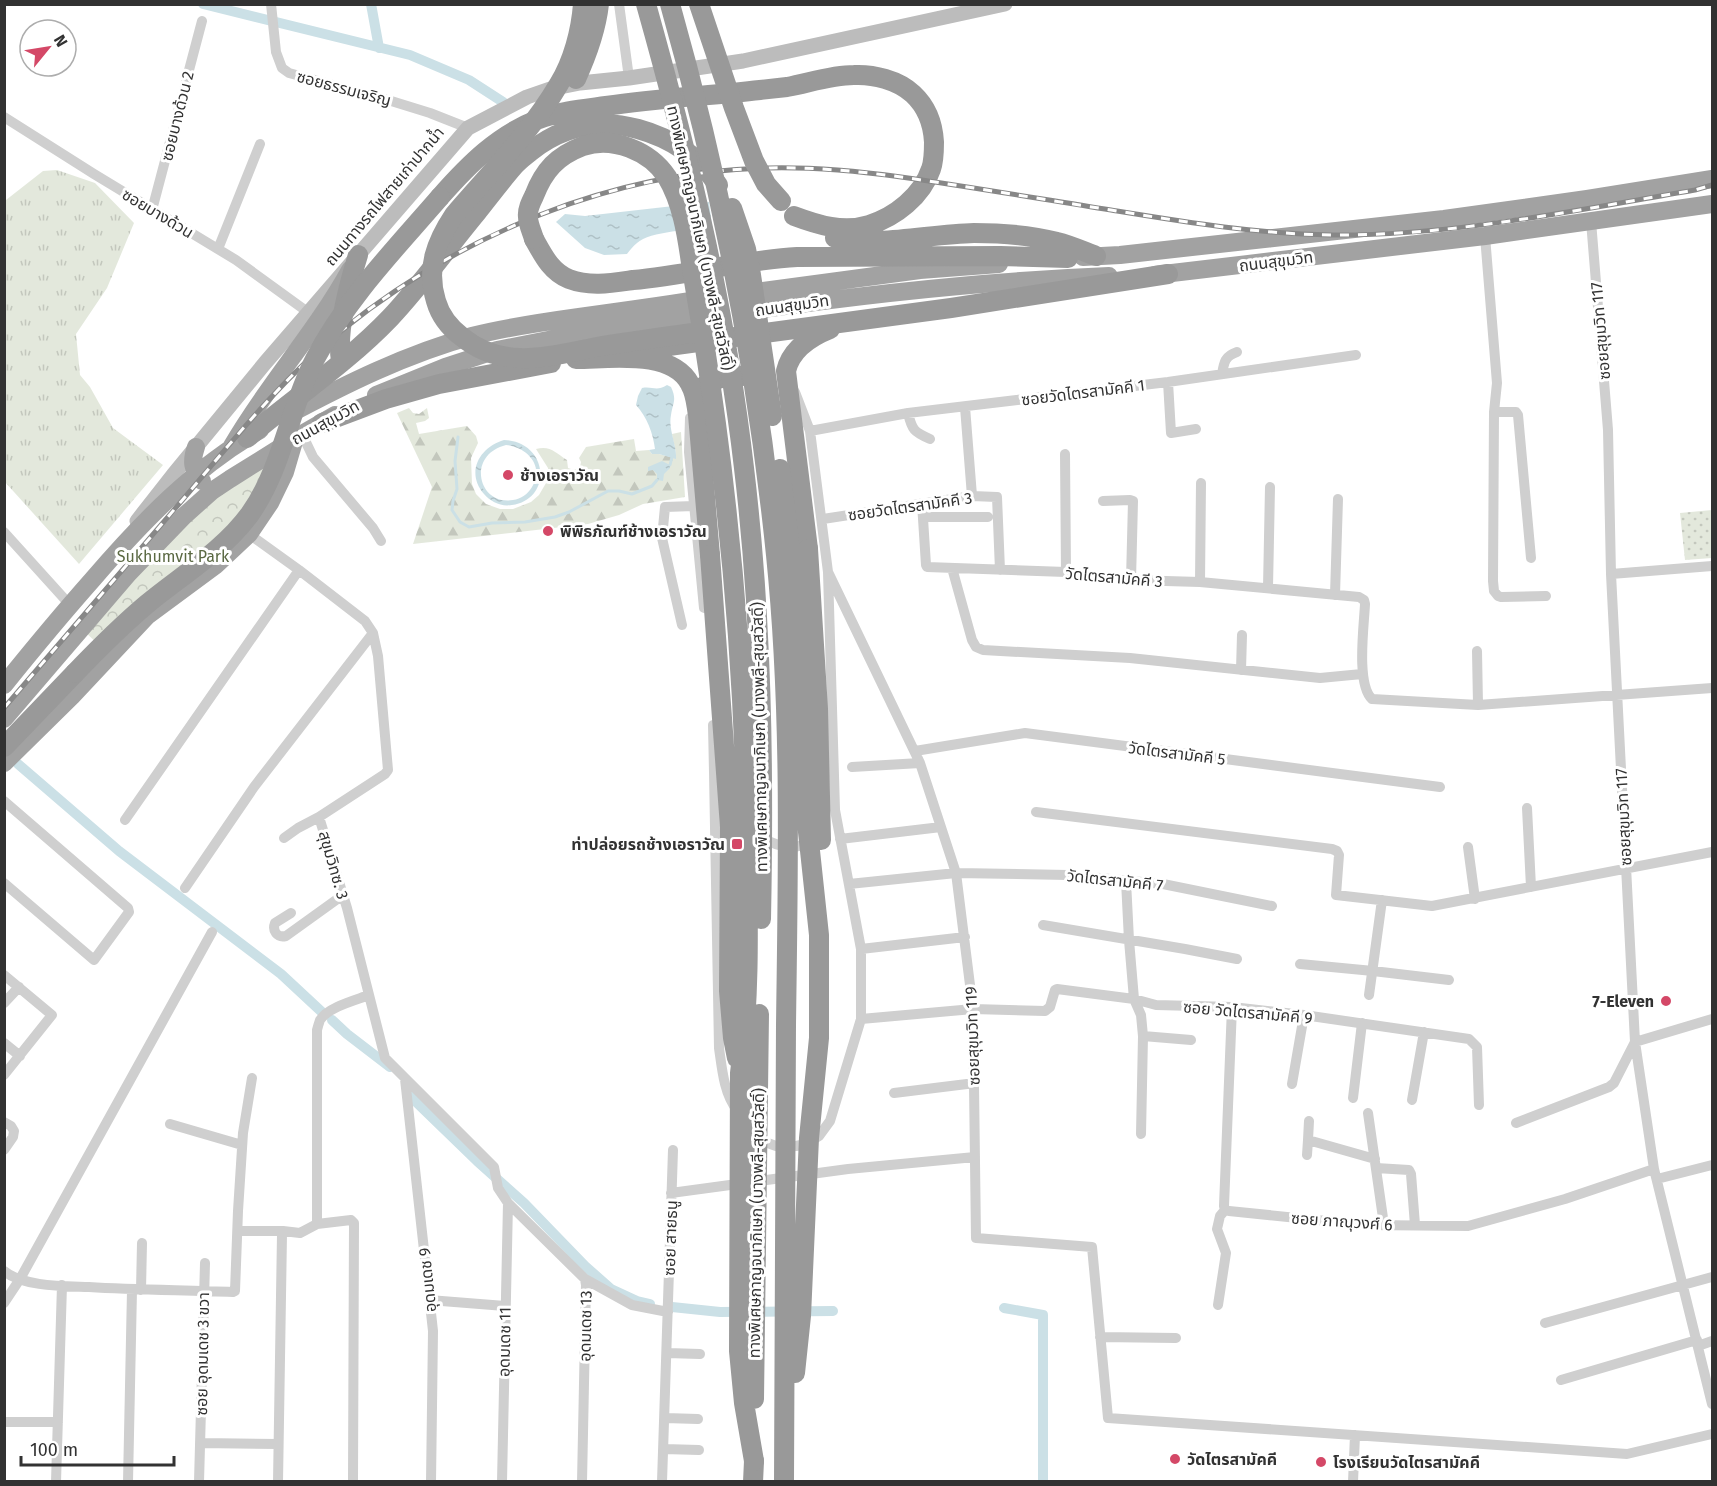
<svg xmlns="http://www.w3.org/2000/svg" width="1717" height="1486" viewBox="0 0 1717 1486" font-family="'Fira Sans','Noto Sans Thai',sans-serif">
  <style>
    .grass { fill: url(#grass-tufts) }
    .forest { fill: url(#forest-firs) }
    .park { fill: url(#park-crowns) }
    .garden { fill: url(#garden-dots) }
    .water { fill: url(#water-ripples); fill-rule: evenodd }
    .lines { fill: none; stroke-linecap: round; stroke-linejoin: round }
    .stream { stroke: #cbe0e6; stroke-width: 3 }
    .canal { stroke: #cbe0e6; stroke-width: 10 }
    .minor { stroke: #cfcfcf; stroke-width: 10 }
    .secondary { stroke: #bcbcbc; stroke-width: 15 }
    .trunk { stroke: #a2a2a2; stroke-width: 18 }
    .motorway { stroke: #999; stroke-width: 20 }
    .rail-casing { stroke: #878787; stroke-width: 5 }
    .rail { stroke: #fff; stroke-width: 3; stroke-dasharray: 9; stroke-linecap: butt }
    .motorway-bridge { stroke: #999; stroke-width: 20 }
    .poi-dot { fill: #d44867; stroke: #fff; stroke-width: 2 }
    .labels { text-anchor: middle; stroke-width: 6; stroke-linejoin: round; paint-order: stroke }
    .street-label { font-size: 16px; fill: #323232; stroke: #fff }
    .poi-label { font-size: 16px; font-weight: bold; fill: #323232; stroke: #fff; text-anchor: start }
    .park-label { font-size: 16px; fill: #5b6943; stroke: #fff }
  </style>
  <defs>
    <pattern id="grass-tufts" width="24" height="20" patternUnits="userSpaceOnUse" patternTransform="scale(1.5)"><rect width="24" height="20" fill="#e3e8dc"/><path d="M3 7l-1-3M5 7V3M7 7l1-3M15 17l-1-3M17 17v-4M19 17l1-3" fill="none" stroke="#c3c7bd"/></pattern>
    <pattern id="forest-firs" width="22" height="20" patternUnits="userSpaceOnUse" patternTransform="scale(1.5)"><rect width="22" height="20" fill="#e3e8dc"/><path d="M5 1l3.5 6h-7zM16 11l3.5 6h-7z" fill="#c3c7bd"/></pattern>
    <pattern id="park-crowns" width="20" height="18" patternUnits="userSpaceOnUse" patternTransform="scale(1.5)"><rect width="20" height="18" fill="#e3e8dc"/><path d="M2 6a3 3 0 1 1 6 0M12 15a3 3 0 1 1 6 0" fill="none" stroke="#c3c7bd"/></pattern>
    <pattern id="garden-dots" width="8" height="8" patternUnits="userSpaceOnUse" patternTransform="scale(1.5)"><rect width="8" height="8" fill="#e3e8dc"/><path d="M2 2h.1M6 6h.1" fill="none" stroke="#c3c7bd" stroke-width="1.8" stroke-linecap="round"/></pattern>
    <pattern id="water-ripples" width="26" height="14" patternUnits="userSpaceOnUse" patternTransform="scale(1.5)"><rect width="26" height="14" fill="#cbe0e6"/><path d="M2 4q2-2 4 0t4 0M15 11q2-2 4 0t4 0" fill="none" stroke="#afc1c6"/></pattern>
  </defs>
  <rect width="100%" height="100%" fill="#fff"/>
  <path class="grass" d="M57,170L95,183L134,223L107,288L76,334L80,375L90,387L113,428L163,465L79,564L5,482V199L6,200L43,171Z"/>
  <path class="forest" d="M409,408L413,413L419,414L427,408L429,418L425,421L416,423L419,434L467,426L476,436L478,443L471,458L472,484L476,494L486,504L500,509H513L531,502L539,495L549,478L548,468L536,449C550,445 556,453 567,460L568,468L574,470L580,467L581,462L579,458L586,447L634,439L636,451L649,450L652,454H659L675,458C677,449 673,443 672,434L681,432L685,497L643,504L619,515L588,524L413,544L432,487L397,413Z"/>
  <path class="park" d="M255,463L272,475L261,496L101,647L82,629L129,573Z"/>
  <path class="garden" d="M1712,510V558L1685,560L1680,513Z"/>
  <path class="water" d="M709,202L712,226C693,230 650,231 637,243C633,246 630,250 627,254L604,255L585,248L556,222L565,214L585,216Z
    M667,385L671,387C677,400 673,402 671,415C668,430 677,444 676,459L659,454H652L649,450L655,449C653,433 647,417 636,405L638,396L642,388C653,386 656,392 667,385Z
    M504,440C549,442 553,499 512,505C501,507 491,502 484,494C465,472 480,447 504,440ZM506,445C527,447 545,466 532,487C528,494 521,499 513,500C478,506 466,455 506,445Z
    M662,461L670,465V468L664,474L663,481L657,480V474L653,470L648,471V467Z"/>
  <g class="lines">
    <path class="stream" d="M458,437L455,461L457,489L453,501L452,510L460,522L469,527L492,523L525,522L555,517L569,512L608,491H619L632,494L652,486L657,480
      M670,465L672,457"/>
    <path class="canal" d="M203,4L410,55L469,80L503,102
      M371,4L379,48
      M18,764L119,851L281,974L324,1014
      M332,1020L347,1034L390,1067
      M406,1081L415,1101L477,1161L524,1203L585,1266L611,1289L637,1301L650,1304
      M672,1307L720,1312L833,1311
      M1004,1308L1043,1315V1482"/>
    <path class="minor" d="M271,4L276,52L282,68L289,73L388,100L430,113L468,128
      M619,4L629,78
      M4,117L94,174L236,260L309,313
      M152,210L202,21
      M1591,221L1608,430L1611,574L1635,1042L1654,1169L1712,1404
      M1485,236L1497,383L1494,412L1493,581L1494,591L1498,596L1501,597L1546,596
      M218,249L260,144
      M1222,374C1224,362 1225,356 1237,352
      M1168,382L1171,433L1196,429
      M965,407L972,496
      M1494,412H1516L1518,415L1531,558
      M908,413C912,430 914,432 930,439
      M690,418L689,452L704,608
      M810,431L908,413L1168,382L1356,355
      M302,434L313,457L373,528L381,541
      M1065,454L1066,572
      M1103,501L1130,500L1133,501L1131,580
      M922,503L926,565L927,567L1066,572L1131,580L1200,582L1359,597L1364,600L1365,604C1364,626 1356,684 1372,699L1478,705L1712,688
      M923,517H988
      M823,519L972,496L997,497L1000,570
      M4,532L70,605
      M249,534L299,570L365,621L373,633L378,656L388,770L385,774L319,817L347,908L385,1058L494,1167L498,1188L508,1203L585,1279L586,1285L582,1482
      M952,568L972,640L976,647L983,650L1130,658L1320,678L1362,674
      M828,572L920,763L956,873L973,1009L976,1238L1092,1247L1108,1418L1627,1454L1712,1434
      M1611,574L1712,566
      M1200,582L1201,483
      M1268,588L1270,487
      M1335,595L1338,499
      M682,625L662,538L665,507L694,506
      M1477,651L1478,705
      M1241,670L1242,635
      M713,725L714,772L717,778
      M915,751L1025,733L1440,787
      M852,767L920,763
      M714,772L719,1048C722,1069 724,1094 737,1110
      M4,801L128,908L129,912L94,960L4,883
      M1527,808L1531,887
      M1036,812L1332,849L1337,851L1339,855L1336,895L1432,906L1712,852
      M125,820L299,570
      M759,836C776,846 794,852 811,841
      M284,838L298,828L319,817
      M840,839L941,827
      M1468,847L1475,899
      M1126,881L1129,940L1134,999L1141,1015L1143,1036L1141,1134
      M849,884L956,873L1068,875L1163,884L1272,906
      M185,888L254,787L373,633
      M291,913L275,923C272,931 277,938 286,936L343,895
      M1043,925L1185,949L1237,959
      M861,949L965,937
      M1300,964L1373,971L1449,980
      M4,975L52,1015L4,1075
      M1369,995L1382,900
      M4,1003L19,987
      M1232,1007L1224,1206L1225,1210L1229,1211L1367,1225L1468,1226L1565,1199L1654,1169
      M861,1019L973,1009L1045,1011L1050,1007L1055,990L1057,989L1134,999L1156,1005L1232,1007L1304,1015L1469,1039L1477,1047L1479,1105
      M1143,1036L1191,1040
      M4,1043L20,1056
      M405,1079L433,1331L431,1482
      M1292,1084L1304,1015
      M894,1093L975,1083
      M1353,1098L1362,1023
      M1412,1100L1424,1032
      M1368,1113L1384,1225
      M1309,1121L1308,1140L1375,1159
      M4,1122L11,1126L14,1131L13,1137L4,1150
      M1516,1123L1609,1087L1614,1083L1635,1042L1712,1019
      M170,1124L242,1145
      M756,1134L765,1142L776,1146H796L806,1144L819,1136L830,1121L861,1019V949L835,810L828,572L810,431L795,392
      M1307,1155L1308,1140
      M1376,1168L1409,1170L1411,1174L1415,1225
      M1657,1179L1712,1165
      M671,1193L848,1169L975,1157
      M317,1224L351,1220L354,1223L353,1482
      M238,1231H283
      M4,1271C24,1287 65,1286 89,1287C137,1290 185,1290 233,1292L235,1291L238,1211L243,1133L252,1078
      M585,1279L632,1305L668,1312
      M141,1290L142,1243
      M429,1300L505,1306
      M4,1303L20,1279L212,932
      M1218,1305L1226,1253L1217,1229L1220,1216L1225,1210
      M1545,1323L1712,1277
      M1100,1337L1176,1338
      M1698,1346L1712,1341
      M667,1353L700,1354
      M1561,1380L1697,1340
      M665,1418L698,1419
      M4,1422H58
      M200,1443L278,1444
      M664,1449L699,1450
      M56,1482L62,1285
      M128,1482L132,1290
      M199,1482L205,1263
      M278,1482L282,1234L283,1231L300,1233L317,1224V1030C318,1026 319,1023 320,1020C328,1007 356,1000 369,995
      M502,1482L508,1203
      M662,1482L673,1150
      M1353,1482L1355,1435"/>
    <path class="secondary" d="M137,521L173,475L265,363L468,128L527,97L550,89L580,83L629,78L743,61L1005,4"/>
    <path class="trunk" d="M1083,257L1120,255L1444,219L1587,199L1712,179
      M1155,275L1485,236L1712,204
      M740,294L920,270L999,264
      M743,312C865,294 986,281 1109,276
      M376,395L445,367L497,350L558,338L713,316
      M284,417C344,385 406,354 472,336C507,327 543,322 579,317C623,311 667,305 710,298
      M232,446C267,385 316,332 350,270
      M196,447C191,461 192,470 202,481
      M4,685C33,649 62,614 93,579C142,522 194,468 260,430
      M4,719L129,573L184,516L212,491L230,479L302,434L335,415
      M4,763L72,696L147,616L216,565L249,534L270,503L285,472L295,438"/>
    <path class="motorway" d="M440,197C469,164 498,135 539,119C561,111 584,109 606,106C657,98 708,96 760,90C769,89 778,88 787,87C809,83 831,75 854,75C873,74 898,80 913,94C927,107 933,124 934,142C934,151 934,161 931,169C922,196 895,217 869,225C843,233 818,225 794,216
      M835,238C881,247 928,234 974,233C1001,233 1030,235 1057,242C1070,245 1083,251 1096,256
      M534,239C543,255 551,272 569,279C590,287 612,283 633,280C688,275 742,260 797,257L1000,256L1068,258
      M639,350L951,308L1168,274
      M576,359C610,359 672,349 690,384C696,394 696,404 698,415L710,555
      M341,361C336,331 349,284 358,255
      M695,395C707,379 728,375 746,376
      M322,423L386,399L439,384L551,363
      M247,438C294,398 348,362 390,318C421,285 448,247 477,212C489,197 501,181 514,166C519,160 525,156 531,151C563,126 598,118 638,129C671,138 699,157 718,185
      M808,549L786,371C791,349 810,337 830,329
      M4,747L75,673
      M753,1482L754,1461"/>
    <g class="rail-casing">
      <path id="rail" d="M4,708C65,637 125,567 185,497C234,439 282,379 341,331C461,234 613,171 769,168C813,167 857,171 901,177C971,187 1041,199 1111,210C1185,222 1257,234 1332,235C1454,236 1576,210 1695,190L1712,185"/>
    </g>
    <use href="#rail" class="rail"/>
    <path class="motorway-bridge" d="M583,4C581,31 573,61 559,84C531,132 490,173 454,215C436,242 426,268 436,301C440,315 450,328 462,337C505,372 552,355 602,346C639,340 677,335 714,330
      M646,4C689,157 726,311 744,468C762,618 764,768 761,919
      M670,4C721,184 757,369 776,555C792,711 788,868 786,1025C785,1177 785,1329 784,1482
      M699,4L734,108L754,161L766,184L781,201
      M576,79C587,55 596,31 599,4
      M732,208L746,249L751,275L772,416
      M534,239C532,232 528,224 528,217C527,210 531,202 534,196C544,170 557,156 583,146C613,136 650,151 667,177C682,202 687,234 691,263C695,287 699,311 703,335C730,505 745,676 747,849C748,924 750,998 740,1073L739,1351L744,1403L754,1461
      M780,469L788,533L799,654L808,832L819,935V1038L809,1138L801,1316L795,1373
      M808,549L818,709L821,840
      M710,555L730,827L729,991L733,1038L737,1058
      M75,673C98,649 122,625 147,604C182,575 223,551 250,514C283,467 289,409 315,359C347,298 396,248 440,197
      M754,1399L759,1014"/>
  </g>
  <g class="poi-dot">
    <circle cx="508" cy="475" r="6"/>
    <circle cx="548" cy="531" r="6"/>
    <rect x="731" y="838" width="12" height="12" rx="3"/>
    <circle cx="1666" cy="1001" r="6"/>
    <circle cx="1175" cy="1459" r="6"/>
    <circle cx="1321" cy="1462" r="6"/>
  </g>
  <g class="labels">
    <g class="street-label">
      <text transform="translate(344 88) rotate(15)" y="6">ซอยธรรมเจริญ</text>
      <text transform="translate(177 116) rotate(-76)" y="6">ซอยบางด้วน 2</text>
      <text transform="translate(384 196) rotate(-50)" y="6">ถนนทางรถไฟสายเก่าปากน้ำ</text>
      <text transform="translate(158 213) rotate(31)" y="6">ซอยบางด้วน</text>
      <text transform="translate(701 238) rotate(78)" y="6">ทางพิเศษกาญจนาภิเษก (บางพลี-สุขสวัสดิ์)</text>
      <text transform="translate(1276 261) rotate(-7)" y="6">ถนนสุขุมวิท</text>
      <text transform="translate(792 305) rotate(-8)" y="6">ถนนสุขุมวิท</text>
      <text transform="translate(1600 331) rotate(-95)" y="6">ซอยสุขุมวิท 117</text>
      <text transform="translate(1083 392) rotate(-7)" y="6">ซอยวัดไตรสามัคคี 1</text>
      <text transform="translate(325 422) rotate(-29)" y="6">ถนนสุขุมวิท</text>
      <text transform="translate(910 506) rotate(-8)" y="6">ซอยวัดไตรสามัคคี 3</text>
      <text transform="translate(1114 577) rotate(5)" y="6">วัดไตรสามัคคี 3</text>
      <text transform="translate(759 737) rotate(-91)" y="6">ทางพิเศษกาญจนาภิเษก (บางพลี-สุขสวัสดิ์)</text>
      <text transform="translate(1177 753) rotate(7)" y="6">วัดไตรสามัคคี 5</text>
      <text transform="translate(1623 817) rotate(-93)" y="6">ซอยสุขุมวิท 117</text>
      <text transform="translate(334 865) rotate(74)" y="6">สุขุมวิทซ. 3</text>
      <text transform="translate(1115 880) rotate(6)" y="6">วัดไตรสามัคคี 7</text>
      <text transform="translate(1248 1012) rotate(5)" y="6">ซอย วัดไตรสามัคคี 9</text>
      <text transform="translate(972 1036) rotate(-92)" y="6">ซอยสุขุมวิท 119</text>
      <text transform="translate(1342 1221) rotate(4)" y="6">ซอย ภาณุวงศ์ 6</text>
      <text transform="translate(756 1223) rotate(-89)" y="6">ทางพิเศษกาญจนาภิเษก (บางพลี-สุขสวัสดิ์)</text>
      <text transform="translate(670 1238) rotate(-88)" y="6">ซอย สายธนู</text>
      <text transform="translate(427 1280) rotate(-96)" y="6">อุดมเดช 9</text>
      <text transform="translate(585 1326) rotate(-89)" y="6">อุดมเดช 13</text>
      <text transform="translate(504 1342) rotate(-89)" y="6">อุดมเดช 11</text>
      <text transform="translate(202 1354) rotate(-89)" y="6">ซอย อุดมเดช 3 ขวา</text>
    </g>
    <g class="poi-label">
      <text x="520" y="481">ช้างเอราวัณ</text>
      <text x="560" y="537">พิพิธภัณฑ์ช้างเอราวัณ</text>
      <text x="725" y="850" text-anchor="end">ท่าปล่อยรถช้างเอราวัณ</text>
      <text x="1654" y="1007" text-anchor="end">7-Eleven</text>
      <text x="1187" y="1465">วัดไตรสามัคคี</text>
      <text x="1333" y="1468">โรงเรียนวัดไตรสามัคคี</text>
    </g>
    <g class="park-label">
      <text x="173" y="562">Sukhumvit Park</text>
    </g>
  </g>
  <rect width="1717" height="1486" fill="none" stroke="#323232" stroke-width="12"/>
  <g transform="translate(48 48) rotate(60)"><circle r="28" fill="#ffffff" stroke="#adadad" stroke-width="1.5"/>
  <path d="M0-4.5L10 22L0 15L-10 22Z" fill="#d44867"/>
  <text y="-9" font-size="16" font-weight="bold" text-anchor="middle" fill="#323232">N</text>
  </g>
  <path d="M21 1456v9h153v-9" fill="none" stroke="#323232" stroke-width="3"/>
  <text x="30" y="1456" font-size="18" fill="#323232" stroke="#ffffff" stroke-width="4.5" paint-order="stroke">100 m</text>
</svg>
